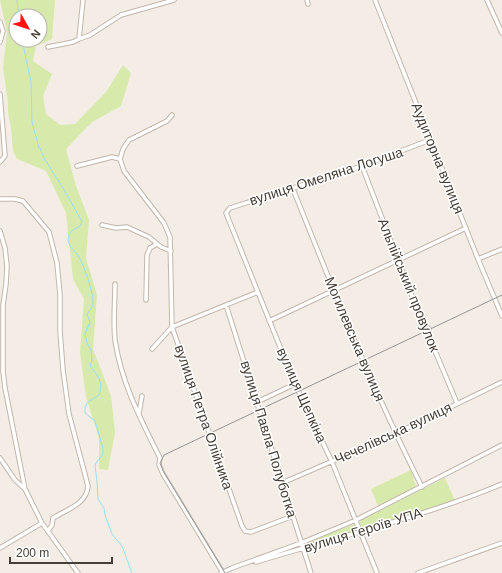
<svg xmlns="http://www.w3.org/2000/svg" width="502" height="573" viewBox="0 0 502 573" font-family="Helvetica,sans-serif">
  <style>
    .green { fill: #d7eaab; fill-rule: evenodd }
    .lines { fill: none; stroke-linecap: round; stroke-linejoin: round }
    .stream { stroke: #9dddf4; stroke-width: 1 }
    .minor-casing { stroke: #c2b6aa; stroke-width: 5.5 }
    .minor { stroke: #fff; stroke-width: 3.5 }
    .tram { stroke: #959595; stroke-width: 1 }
    .labels { text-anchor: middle; stroke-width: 3; stroke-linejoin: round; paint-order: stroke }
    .street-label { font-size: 14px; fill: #463d34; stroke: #fff }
  </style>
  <rect width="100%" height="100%" fill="#f4ede5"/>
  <path class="green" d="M0,0H55L52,39L36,46L33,61L52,74L43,96L46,114L60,125L75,124L106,92L123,65L131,73L121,106L92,122L66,149L76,186L89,220L86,258L97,295L93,349L111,396L115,432L108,470L99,469V438L86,397L80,352L84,299L73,279L66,213L46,171L17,159L13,151L11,128L8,113V103L3,68L7,32ZM16,16H40V40H16Z
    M411,470L416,487L378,506L371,489Z
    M445,478L456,503L362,529L360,522L361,520Z
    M355,524L357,531L305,546V543Z"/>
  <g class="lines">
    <path class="stream" d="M17,0L19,16
      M22,40L31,82L32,122L39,148H40L44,158L69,198L82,222L80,226C76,229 70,230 69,235C66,244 72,248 77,254C83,262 94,294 93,304C92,309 89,311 87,314L90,322L85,334L87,343L91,350L92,360L90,366C98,376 104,382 99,395L88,402L85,407V413L95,421L103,448V454L96,463L95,466L97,482L98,499L104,508L105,515L112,534L122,546L132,573"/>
    <g class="minor-casing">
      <path id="minor" d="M307,0L308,4
        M375,0L478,259L502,316
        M487,0L502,33
        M0,22L3,31L0,42
        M79,39L83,0
        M48,47L73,42L79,39L90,35L121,15L174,0
        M0,94L5,156L0,162
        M172,115L167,121L129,140L123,149L120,159L124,171L164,223L170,237L172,327L242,526L245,531L251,532L293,516
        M77,166L112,157L120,159
        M362,166L422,322L429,329L430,339L457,403
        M293,189C333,289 373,390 422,487
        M0,199H15L23,201L49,232L57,263L60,295V331L63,370L69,414L88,486C87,504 66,510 53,518L52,525L48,531
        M102,225L116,228L127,227L149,237L161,247L171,251
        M0,231L5,248L7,266L6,284L3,305V371L5,388L25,489L42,523L78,573
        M478,259L502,249
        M115,284C115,302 113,322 115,340C121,382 141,420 160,458L159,465L163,474L223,573
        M146,300L147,255L150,248L157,244
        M226,305L311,573
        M269,321L466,228
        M152,349L172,327L258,292
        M257,402L295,384
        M139,413L142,396
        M0,458L15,480L25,489
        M282,483L395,434L502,382
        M0,548L42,523
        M256,562C338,537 423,517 502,484
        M221,573L232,568L301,543L356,520L502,445
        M377,573L332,462L295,384L226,213L230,208L362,166L427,141H431
        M418,573L502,543"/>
    </g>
    <use href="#minor" class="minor"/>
    <path class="tram" d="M225,573L163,471L160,463L164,455L502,295"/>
  </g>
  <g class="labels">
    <g class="street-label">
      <text transform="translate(438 158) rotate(68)" y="5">Аудиторна вулиця</text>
      <text transform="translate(326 176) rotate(-18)" y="5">вулиця Омеляна Логуша</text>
      <text transform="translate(409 285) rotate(68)" y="5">Альпійський провулок</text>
      <text transform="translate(355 339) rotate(67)" y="5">Могилевська вулиця</text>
      <text transform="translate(302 395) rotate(66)" y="5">вулиця Щепкіна</text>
      <text transform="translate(204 417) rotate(71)" y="5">вулиця Петра Олійника</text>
      <text transform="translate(393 433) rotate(-25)" y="5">Чечелівська вулиця</text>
      <text transform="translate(269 439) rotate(73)" y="5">вулиця Павла Полуботка</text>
      <text transform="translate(363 530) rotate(-17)" y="5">вулиця Героїв УПА</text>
    </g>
  </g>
  <g transform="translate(28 28) rotate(129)"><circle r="19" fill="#ffffff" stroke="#b5b1ae"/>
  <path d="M0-3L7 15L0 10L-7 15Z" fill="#ff1310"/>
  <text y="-6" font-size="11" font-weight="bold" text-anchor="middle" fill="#463d34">N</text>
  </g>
  <path d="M10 557v6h102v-6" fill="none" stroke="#463d34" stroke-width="2"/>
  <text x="16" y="557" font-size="12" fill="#463d34" stroke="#ffffff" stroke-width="3" paint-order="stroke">200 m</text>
</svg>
